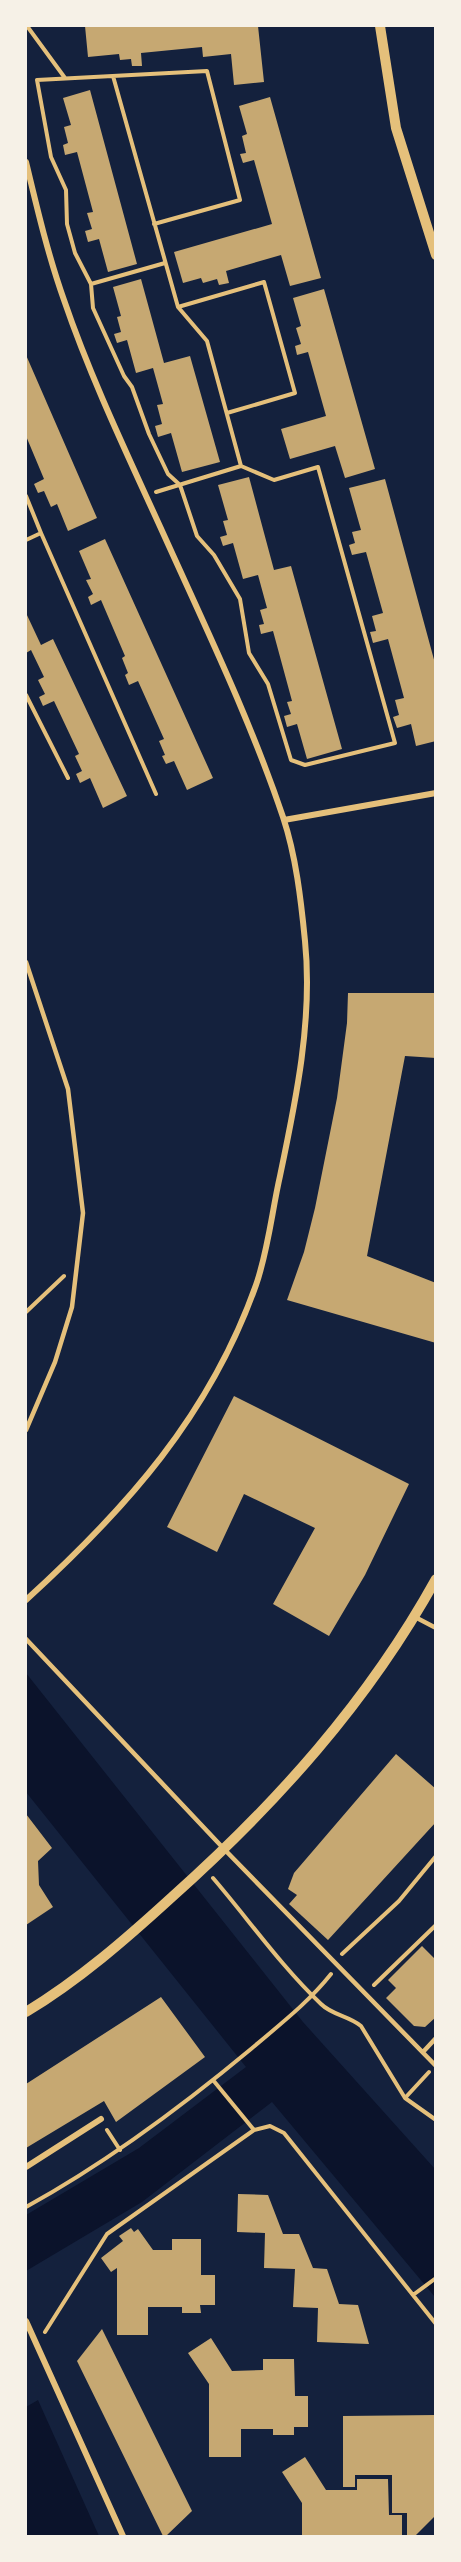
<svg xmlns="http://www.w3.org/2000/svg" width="461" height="2562" viewBox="0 0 461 2562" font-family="'Varela Round',sans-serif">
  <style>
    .water { fill: #0b132b }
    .building { fill: #c6a872 }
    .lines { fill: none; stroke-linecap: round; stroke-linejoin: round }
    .path { stroke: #e5c07b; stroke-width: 4 }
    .service { stroke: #e5c07b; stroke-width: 4.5 }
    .minor { stroke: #e5c07b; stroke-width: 6 }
    .tertiary { stroke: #e5c07b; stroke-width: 10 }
  </style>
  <rect width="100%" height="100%" fill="#14213d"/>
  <path class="water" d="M26,1673L303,2022L435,2169V2297L272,2102L142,2202L26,2271V2215L139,2148L246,2067L26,1792Z
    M38,2400L99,2536H26V2407Z"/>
  <path class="building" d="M85,26H258L264,82L234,85L231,54L203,57L202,47L141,53L142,66H132L131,59L120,60L119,54L88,57Z
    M90,90L137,264L108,272L99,239L88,242L85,231L92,229L87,213L93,212L77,152L65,155L63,145L68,143L64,127L71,125L63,98Z
    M270,97L321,278L290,286L281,255L226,271L229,283L219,285L217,279L203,283L201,278L183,283L174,252L272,224L254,160L243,163L240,154L246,153L242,136L247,134L239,106Z
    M141,279L164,363L190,356L220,462L182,472L171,433L158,437L155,426L162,424L157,405L163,404L153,368L136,373L127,340L117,343L114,334L121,332L117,317L121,316L113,287Z
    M324,289L375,469L345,478L335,446L290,459L281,429L326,416L308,352L297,355L295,346L301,344L296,328L301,326L293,298Z
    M26,355L97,518L68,531L57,504L51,507L44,491L38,493L34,484L44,479L26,436Z
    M249,477L274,570L291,566L342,749L307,759L297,724L287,727L284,716L291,714L287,702L292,701L273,631L261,634L259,625L264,624L260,610L267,608L258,575L243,579L233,543L223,546L220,537L227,535L223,521L228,520L218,485Z
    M385,479L436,667V741L416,746L411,724L397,728L393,717L399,715L395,700L404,698L388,639L373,643L370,632L376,631L372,616L383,613L366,552L352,555L349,545L355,543L352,532L361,530L349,488Z
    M105,539L213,778L187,790L174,761L166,764L162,756L165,755L159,741L164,739L138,681L129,685L125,675L128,673L122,658L125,656L101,600L91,605L88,597L93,594L86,580L91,579L79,551Z
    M26,613L41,645L53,639L127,796L103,808L90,778L80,783L76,774L82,771L75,756L79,754L54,701L43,706L39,697L45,694L38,680L44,677L31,650L26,653Z
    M348,993H436V1058L405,1056L367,1256L436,1283V1343L287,1300L304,1252L315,1208L337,1098L347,1023Z
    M234,1396L409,1484L365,1575L329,1636L273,1604L315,1528L244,1494L217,1552L167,1527Z
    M396,1754L436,1789V1822L328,1940L289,1904L297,1895L288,1889L294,1873Z
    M26,1814L52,1848L38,1861L39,1885L53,1907L26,1925Z
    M422,1946L436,1960V2017L425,2027L414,2026L386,1998L396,1988L388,1980Z
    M161,1997L205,2057L116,2122L104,2101L26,2148V2084Z
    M238,2194L268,2195L283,2234H299L313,2268L327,2269L339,2304L358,2305L369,2344L317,2342L318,2308L293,2307L295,2269L264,2268L265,2233L237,2232Z
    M131,2228L134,2232L138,2229L153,2250H172V2239H201V2275H215V2305H200L201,2313H182V2307H148V2335H117V2268L111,2272L101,2258L123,2241L119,2236Z
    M102,2329L192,2511L166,2536H163L77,2361Z
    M211,2338L232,2371L263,2370V2359H294L295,2396H308V2427H294V2435H273V2429H241V2457H209V2384L188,2353Z
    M436,2415V2515L415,2536H407V2513H392V2475H355V2487H343V2416Z
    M305,2457L326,2490H357V2479H388L389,2515H402V2536H302V2503L282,2472Z"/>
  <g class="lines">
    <path class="path" d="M27,26L65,78
      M113,76L178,307L207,341L241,466L274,480L318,467L395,743L305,765L291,760L268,684L249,653L240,599L214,555L197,536L180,485L168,474L149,434L132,387L124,376L93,308L91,284L75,253L67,224L66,190L51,157L37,80L207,71L240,200L154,224
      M91,284L165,263
      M178,307L264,282L295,393L227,413
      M156,492L241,466
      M26,496L41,533
      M26,540L41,533L156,794
      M26,695L68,778
      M26,1312L64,1276
      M213,1878C249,1920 281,1966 321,2004C332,2015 349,2016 361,2026L405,2098L436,2120
      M342,1954L399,1901L436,1856
      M374,1985L436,1925
      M213,2080L254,2130L270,2126L284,2133L436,2324
      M405,2098L429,2072
      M107,2130L120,2150
      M26,2207C106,2163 180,2108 251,2049C279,2025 308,2003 331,1974
      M413,2295L436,2278
      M45,2332L107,2234L254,2130"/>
    <path class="service" d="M26,962L68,1089L83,1213L72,1307L55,1362L26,1430
      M415,1617L436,1628
      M26,1639L225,1850L436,2066
      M423,2052L436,2038"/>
    <path class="minor" d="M26,162C37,208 48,255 64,300C91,379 128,456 163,533C205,626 250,719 283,817C296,856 301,900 305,941C313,1019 296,1100 280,1176C272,1211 268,1251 256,1285C210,1415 126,1509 26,1600
      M284,820L436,793
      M26,2167L101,2119
      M26,2321L123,2536"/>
    <path class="tertiary" d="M380,26L396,128L436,255
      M26,2012C79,1980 126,1939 172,1897C276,1804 368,1702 436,1579"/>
  </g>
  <rect width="461" height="2562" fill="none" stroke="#f6f1e7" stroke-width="54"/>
</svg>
